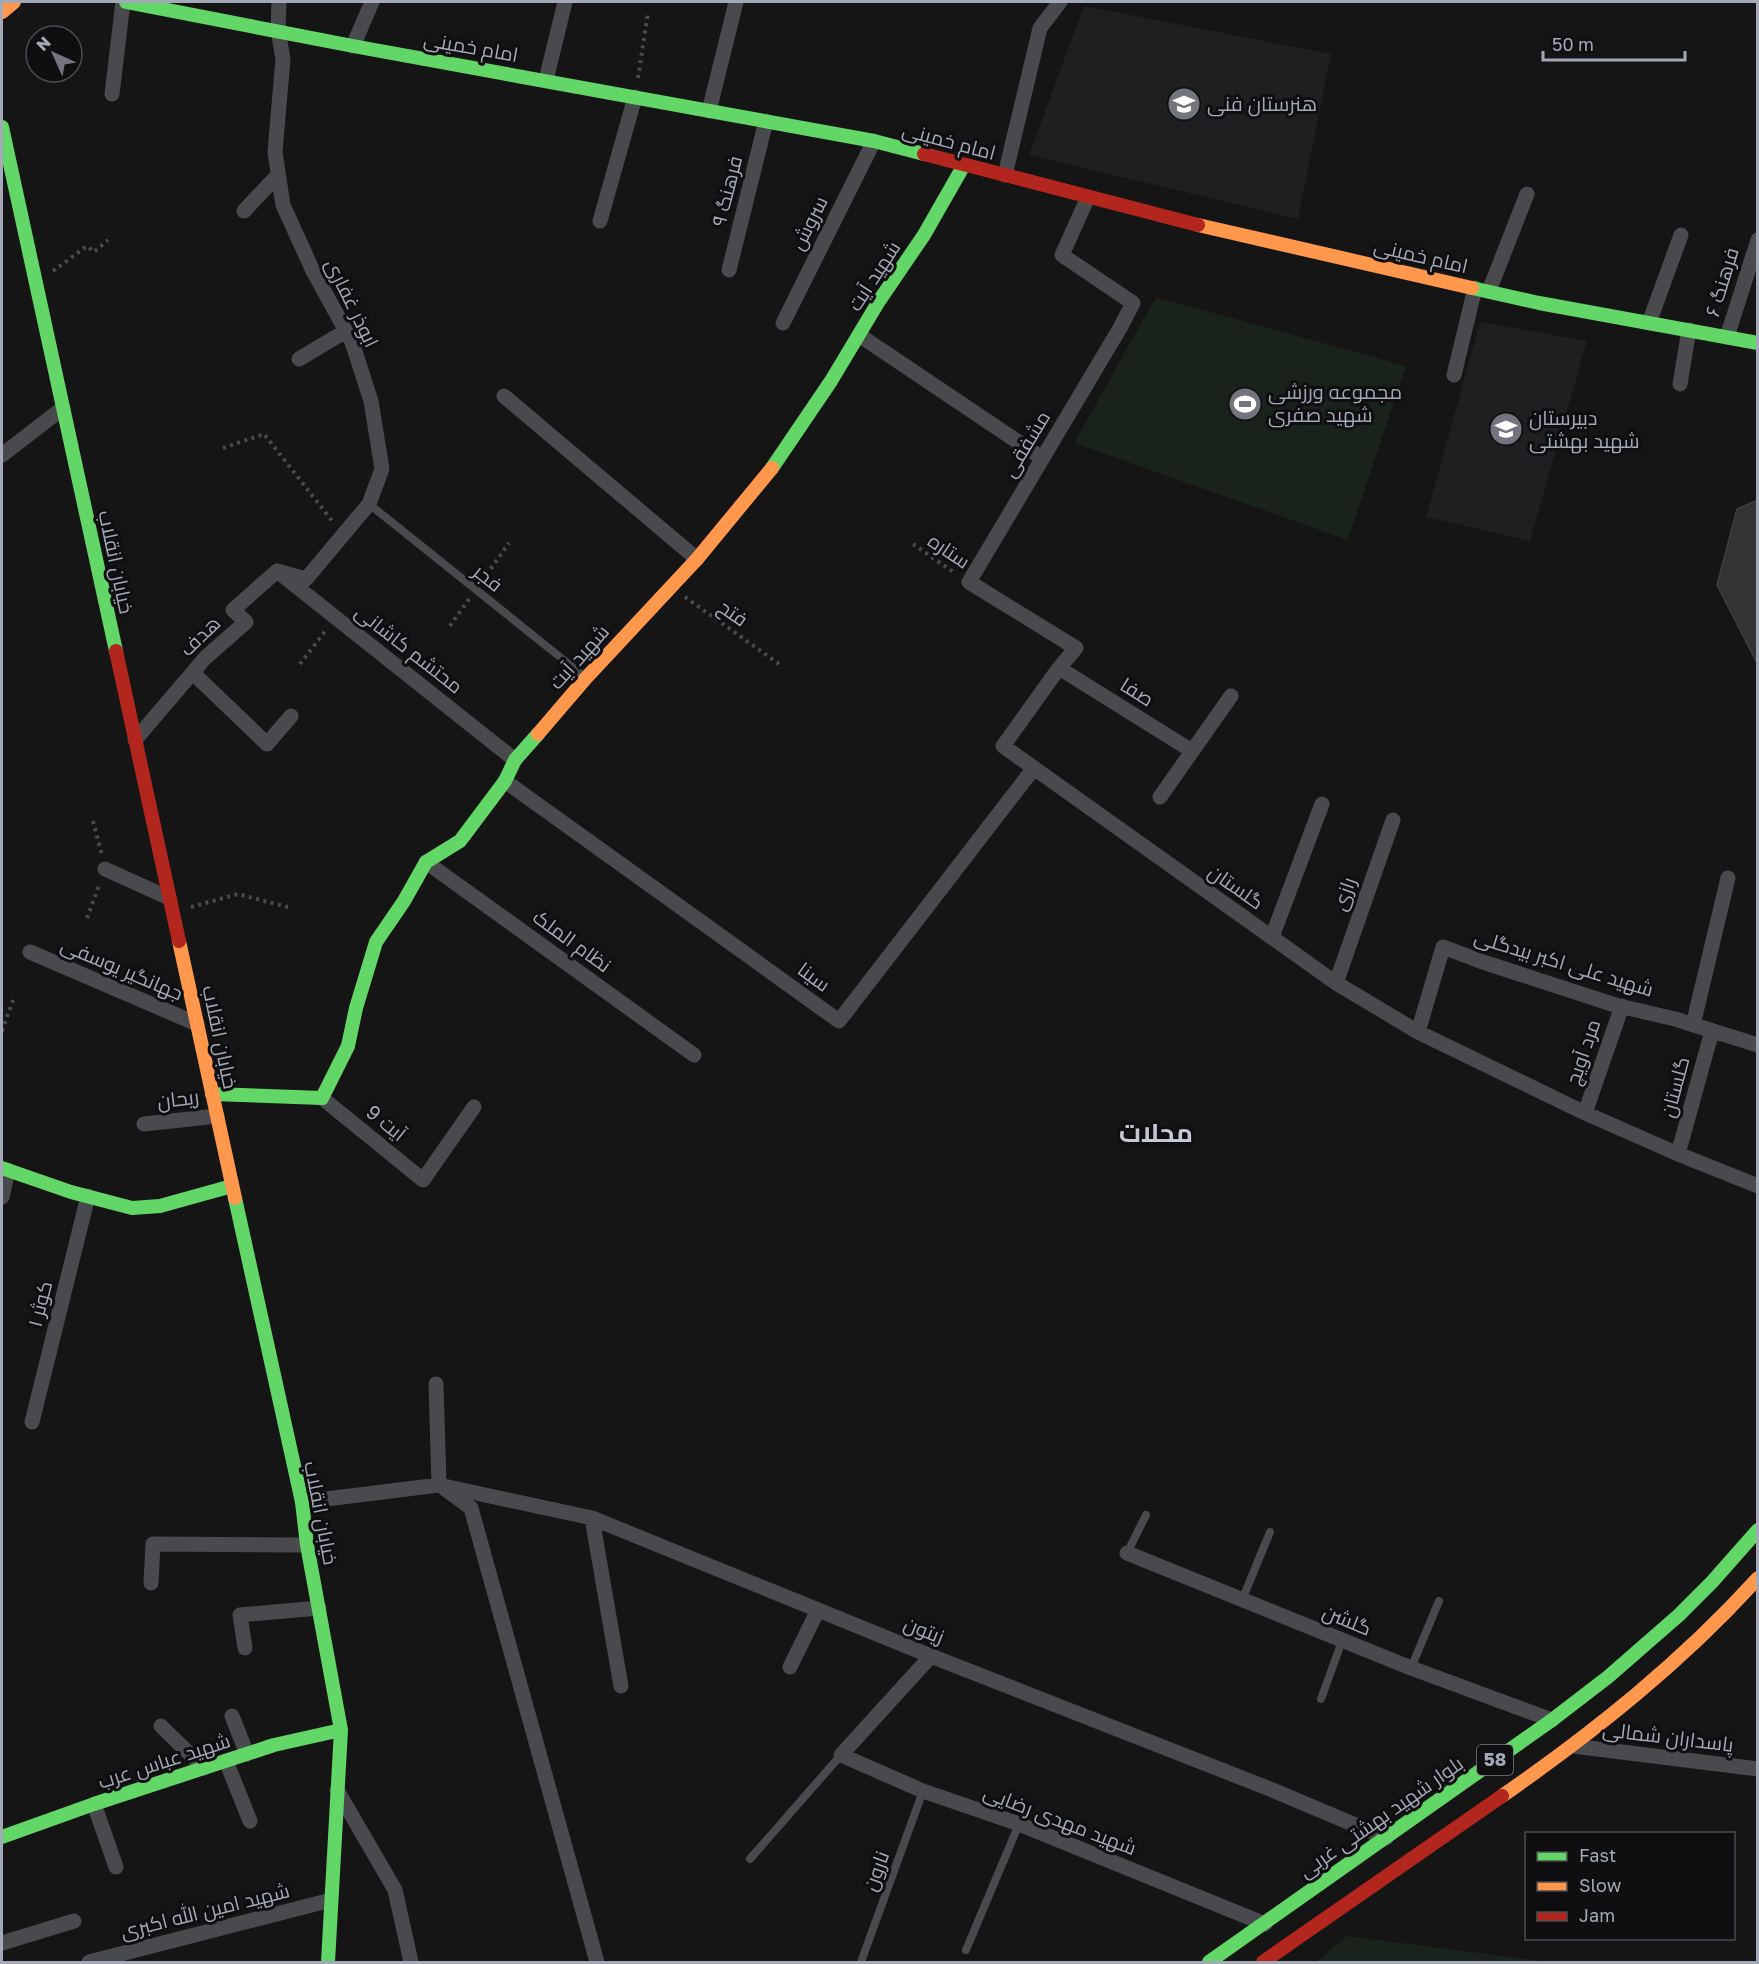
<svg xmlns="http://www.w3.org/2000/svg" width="1759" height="1964" viewBox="0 0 1759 1964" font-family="'Golos Text',Cairo,sans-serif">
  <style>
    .built { fill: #1f1f21 }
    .green { fill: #1a221c }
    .building { fill: #333334; stroke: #3d3e41; stroke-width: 1.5 }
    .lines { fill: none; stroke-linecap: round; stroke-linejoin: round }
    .path { stroke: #4a4b4f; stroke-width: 4; stroke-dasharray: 3 4.5; stroke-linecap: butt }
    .lane { stroke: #484a4e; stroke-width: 8 }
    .street { stroke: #484a4e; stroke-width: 15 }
    .fast { stroke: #63d668; stroke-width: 14 }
    .slow { stroke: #ff974d; stroke-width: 14 }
    .jam { stroke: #b3261e; stroke-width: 14 }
    .labels { text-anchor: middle; stroke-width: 6; stroke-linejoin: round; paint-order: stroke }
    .shield { fill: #0f0f11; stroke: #777b85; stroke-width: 1.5 }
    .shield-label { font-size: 18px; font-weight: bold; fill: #a4a9b7 }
    .street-label { font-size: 20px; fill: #a4a9b7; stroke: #0f0f11 }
    .poi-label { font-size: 20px; fill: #a4a9b7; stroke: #0f0f11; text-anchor: start }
    .district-label { font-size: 26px; font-weight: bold; fill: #c5c8d3; stroke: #0f0f11 }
  </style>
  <rect width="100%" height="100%" fill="#151515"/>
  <path class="built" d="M1084,6L1331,54L1298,219L1029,155Z
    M1480,322L1587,341L1530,541L1426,517Z"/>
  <path class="green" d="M1156,297L1406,366L1348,540L1074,443Z
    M1347,1936L1550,1962H1316Z"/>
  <path class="building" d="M1758,500V665L1717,585L1737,509Z"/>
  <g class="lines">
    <path class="path" d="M638,78L648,12
      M53,271L87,246L94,252L108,240
      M223,448L264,434L333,522
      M913,544L956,574
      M482,581L509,543
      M685,597L779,664
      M450,626L469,599
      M300,664L326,630
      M93,821L102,855
      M191,907L238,894L291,908
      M87,918L100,883
      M2,1031L13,1000"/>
    <path class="lane" d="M369,504L585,677
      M1127,1553L1146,1515
      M1242,1600L1270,1532
      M1411,1668L1439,1601
      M1321,1699L1342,1641
      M750,1859L841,1755
      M966,1950L1019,1824
      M861,1962L923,1791"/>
    <path class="street" d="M353,46L372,2
      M546,80L565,2
      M112,94L123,2
      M709,111L736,2
      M1005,175L1040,28L1060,2
      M1088,197L1062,255L1133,303L1120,328L969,582L1076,648L1059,668L1003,746L1336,983L1418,1032L1585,1113L1678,1154L1758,1186
      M244,211L278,175
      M600,221L635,97
      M729,270L766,121
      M1489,291L1527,194
      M783,323L874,141
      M1649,323L1681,235
      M859,335L1042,458
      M1727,337L1758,240
      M299,359L346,331
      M1454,375L1475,288
      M1680,384L1689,330
      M504,396L697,559
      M2,455L63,408
      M277,571L306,579L369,504L382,469L371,401L352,342L313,271L283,205L275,152L283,59L278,30L279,2
      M282,575L515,760
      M1059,668L1192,751
      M193,673L267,744L291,716
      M135,740L205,658L246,622L233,610L277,571
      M505,781L839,1021L1034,768
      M1160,797L1231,696
      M426,862L694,1055
      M105,869L169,898
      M1272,937L1322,804
      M30,952L197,1024
      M1336,983L1393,820
      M1693,1025L1728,878
      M1418,1032L1443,947L1480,961L1615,1005L1675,1019L1758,1045
      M322,1098L423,1180L474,1107
      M1585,1113L1622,1006
      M144,1124L217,1116
      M1678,1154L1712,1031
      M2,1197L8,1170
      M436,1384L439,1485
      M32,1422L88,1196
      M444,1488L471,1508L597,1962
      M302,1502L439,1485L592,1518L931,1656L1270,1789L1386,1838
      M592,1518L621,1686
      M1127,1553L1411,1668L1552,1720
      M151,1583L153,1544L307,1545
      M245,1648L240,1615L319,1608
      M931,1656L841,1755L923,1791L1019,1824L1265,1924
      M790,1667L818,1610
      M232,1716L247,1754
      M161,1726L204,1768
      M1573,1746L1758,1769
      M226,1761L250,1821
      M337,1790L395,1890L411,1962
      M94,1804L116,1867
      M2,1943L74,1921
      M89,1962L331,1900"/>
    <path class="fast" d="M126,2L353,46L874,141L924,154
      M2,127L116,651
      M1472,288L1539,303L1758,343
      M772,468L831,381L879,301L924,235L964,165
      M212,1094L322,1098L348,1046L356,1008L376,942L404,901L426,862L460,841L505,781L515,760L538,734
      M2,1168L71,1192L132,1208L160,1206L232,1186
      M235,1198L302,1502L307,1545L341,1730L328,1962
      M2,1837L94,1804L274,1745L341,1730
      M1209,1962L1552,1720L1608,1677L1679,1615L1712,1582L1758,1530"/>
    <path class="slow" d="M2,12L14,2
      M1198,225L1472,288
      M538,734L586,678L697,559L772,468
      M179,941L235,1198
      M1502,1796C1594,1732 1682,1662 1758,1578"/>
    <path class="jam" d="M924,154L1198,225
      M116,651L179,941
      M1263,1962L1502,1796"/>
  </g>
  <defs>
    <g id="school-disc" transform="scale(1.725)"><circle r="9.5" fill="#72757e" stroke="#0f0f11"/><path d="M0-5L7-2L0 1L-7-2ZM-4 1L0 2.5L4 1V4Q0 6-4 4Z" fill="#fff"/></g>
    <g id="stadium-disc" transform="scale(1.725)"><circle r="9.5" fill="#72757e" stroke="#0f0f11"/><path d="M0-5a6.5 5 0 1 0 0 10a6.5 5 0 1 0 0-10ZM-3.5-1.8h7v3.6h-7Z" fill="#fff"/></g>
  </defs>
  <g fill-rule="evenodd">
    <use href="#school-disc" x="1184" y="104"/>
    <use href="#stadium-disc" x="1245" y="404"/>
    <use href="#school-disc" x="1506" y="429"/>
  </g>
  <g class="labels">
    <rect class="shield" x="1477" y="1745" width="36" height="30" rx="4.5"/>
    <g class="shield-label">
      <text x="1495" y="1766">58</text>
    </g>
    <g class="street-label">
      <text transform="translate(471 47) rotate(10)" y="7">امام خمینی</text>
      <text transform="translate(949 141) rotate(15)" y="7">امام خمینی</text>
      <text transform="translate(727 191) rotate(-76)" y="7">فرهنگ ۹</text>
      <text transform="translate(809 223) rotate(-63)" y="7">سروش</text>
      <text transform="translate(1421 256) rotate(13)" y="7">امام خمینی</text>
      <text transform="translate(874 276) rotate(-57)" y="7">شهید آیت</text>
      <text transform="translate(1722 282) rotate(-73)" y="7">فرهنگ ۶</text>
      <text transform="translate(352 303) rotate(64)" y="7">ابوذر غفاری</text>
      <text transform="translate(1026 444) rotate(-59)" y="7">مشفقی</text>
      <text transform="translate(949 551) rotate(34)" y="7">ستاره</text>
      <text transform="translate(116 562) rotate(78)" y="7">خیابان انقلاب</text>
      <text transform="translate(488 578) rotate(39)" y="7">فجر</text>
      <text transform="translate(733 613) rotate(35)" y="7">فتح</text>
      <text transform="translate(200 636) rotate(-44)" y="7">هدف</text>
      <text transform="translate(409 649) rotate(38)" y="7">محتشم کاشانی</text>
      <text transform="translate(579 657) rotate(-48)" y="7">شهید آیت</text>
      <text transform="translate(1137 692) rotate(32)" y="7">صفا</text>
      <text transform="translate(1236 887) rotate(35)" y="7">گلستان</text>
      <text transform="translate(1344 894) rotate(-71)" y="7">رازی</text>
      <text transform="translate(572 941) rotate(36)" y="7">نظام الملک</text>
      <text transform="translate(1564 963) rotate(17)" y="7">شهید علی اکبر بیدگلی</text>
      <text transform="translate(122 969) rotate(23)" y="7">جهانگیر یوسفی</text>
      <text transform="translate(814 977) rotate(36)" y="7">سینا</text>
      <text transform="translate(220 1037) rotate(78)" y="7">خیابان انقلاب</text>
      <text transform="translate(1583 1052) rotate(-71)" y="7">مرد آویچ</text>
      <text transform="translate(1675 1087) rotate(-75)" y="7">گلستان</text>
      <text transform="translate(178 1099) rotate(-7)" y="7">ریحان</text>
      <text transform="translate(386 1123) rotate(39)" y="7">آیت 9</text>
      <text transform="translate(40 1304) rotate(-76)" y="7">کوثر ۱</text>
      <text transform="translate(321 1513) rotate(79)" y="7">خیابان انقلاب</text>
      <text transform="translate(1347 1620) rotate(22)" y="7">گلشن</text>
      <text transform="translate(924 1630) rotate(22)" y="7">زیتون</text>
      <text transform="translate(1668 1737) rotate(7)" y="7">پاسداران شمالی</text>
      <text transform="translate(164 1761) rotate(-18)" y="7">شهید عباس عرب</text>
      <text transform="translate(1381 1817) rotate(-35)" y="7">بلوار شهید بهشتی غربی</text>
      <text transform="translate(1060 1820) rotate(21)" y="7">شهید مهدی رضایی</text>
      <text transform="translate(876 1871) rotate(-70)" y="7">نارون</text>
      <text transform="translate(205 1911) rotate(-14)" y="7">شهید امین الله اکبری</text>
    </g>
    <g class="poi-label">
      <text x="1207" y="111">هنرستان فنی</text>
      <text x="1268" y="399">مجموعه ورزشی<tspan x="1268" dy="23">شهید صفری</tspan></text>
      <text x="1529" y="425">دبیرستان<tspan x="1529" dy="23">شهید بهشتی</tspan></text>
    </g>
    <g class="district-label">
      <text x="1156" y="1142">محلات</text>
    </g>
  </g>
  <rect width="1759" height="1964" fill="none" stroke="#a4a9b7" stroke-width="6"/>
  <rect x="1525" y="1832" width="210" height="108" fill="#0f0f11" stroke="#4b4d53" stroke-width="1.5"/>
  <rect x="1537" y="1852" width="30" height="9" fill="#63d668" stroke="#4b4d53" stroke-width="1.5"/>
  <text x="1579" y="1862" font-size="18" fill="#a4a9b7">Fast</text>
  <rect x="1537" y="1882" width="30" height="9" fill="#ff974d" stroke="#4b4d53" stroke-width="1.5"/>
  <text x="1579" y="1892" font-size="18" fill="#a4a9b7">Slow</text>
  <rect x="1537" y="1912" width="30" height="9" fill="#b3261e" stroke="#4b4d53" stroke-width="1.5"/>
  <text x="1579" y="1922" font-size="18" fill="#a4a9b7">Jam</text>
  <g transform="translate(54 54) rotate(315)"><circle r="28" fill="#0f0f11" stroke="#4b4d53" stroke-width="1.5"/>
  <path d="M0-4.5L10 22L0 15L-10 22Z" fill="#72757e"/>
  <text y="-9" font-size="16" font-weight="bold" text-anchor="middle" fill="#a4a9b7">N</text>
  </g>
  <path d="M1543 51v9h142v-9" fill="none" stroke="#a4a9b7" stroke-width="3"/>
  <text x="1552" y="51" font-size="18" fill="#a4a9b7" stroke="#0f0f11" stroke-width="4.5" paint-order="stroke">50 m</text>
</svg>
